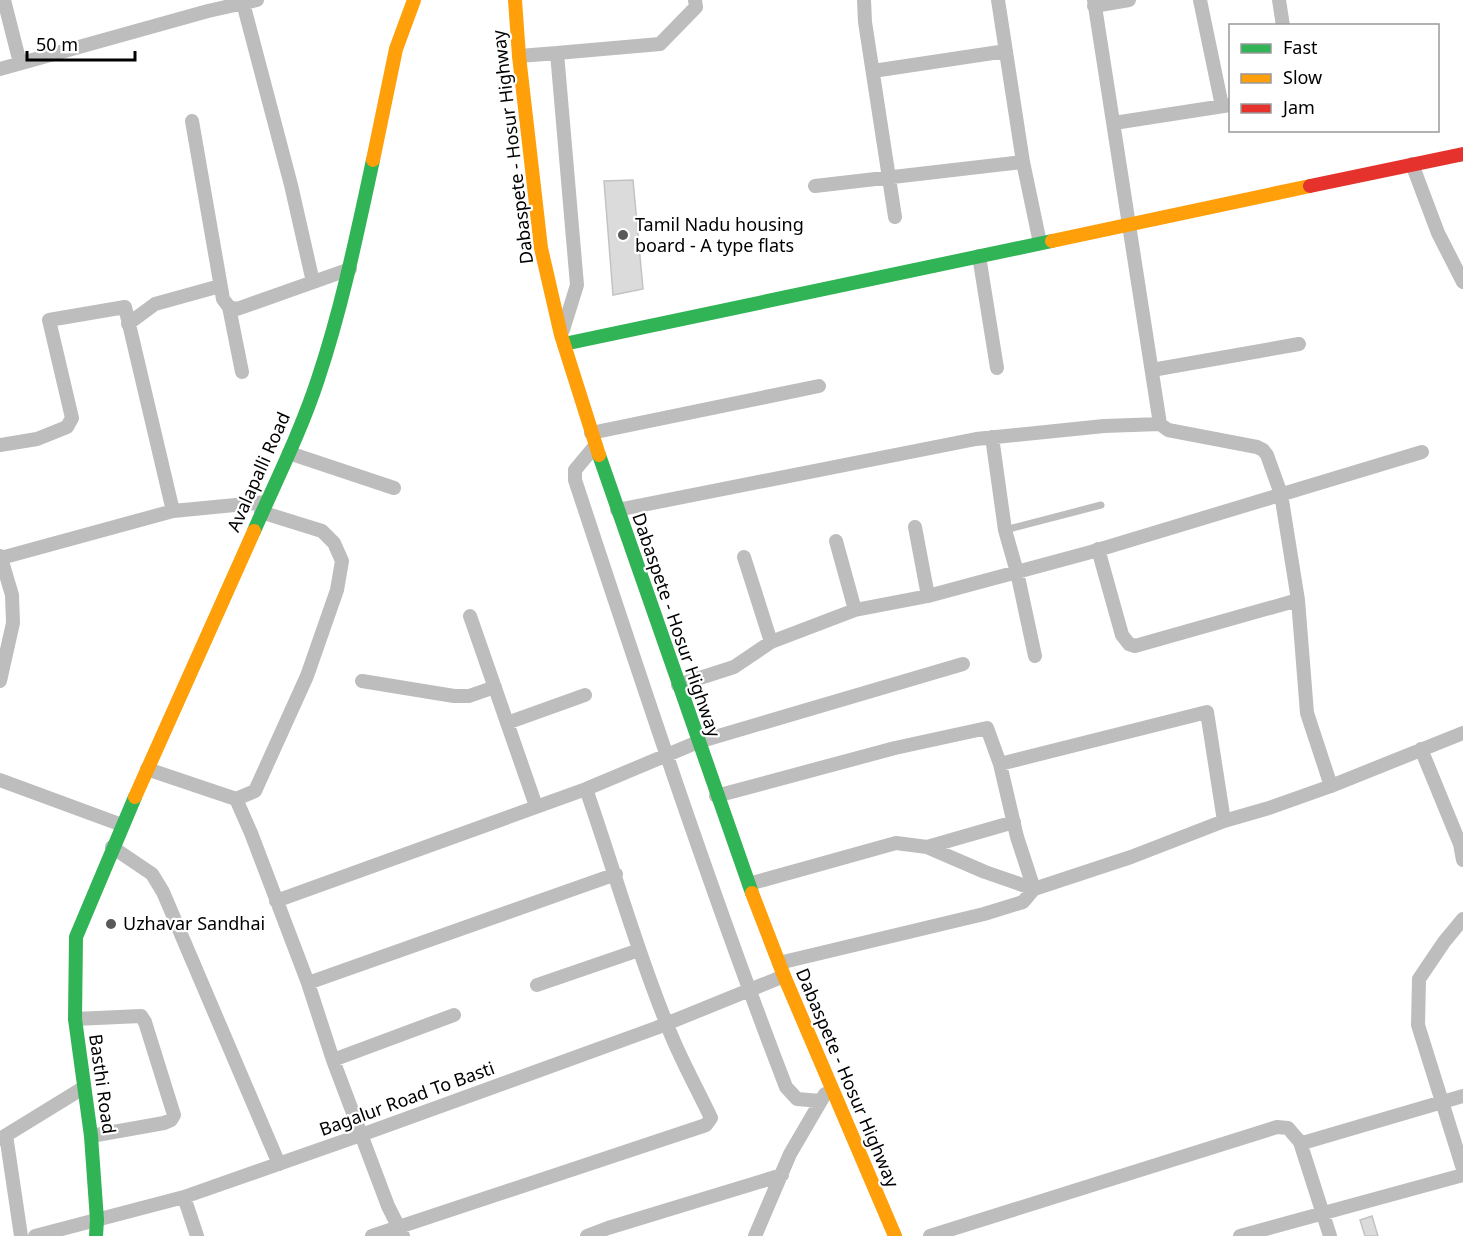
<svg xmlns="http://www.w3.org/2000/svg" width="1463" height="1236" viewBox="0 0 1463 1236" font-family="'Noto Sans',sans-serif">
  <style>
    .building { fill: #dbdbdb; stroke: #c3c3c3; stroke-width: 1.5 }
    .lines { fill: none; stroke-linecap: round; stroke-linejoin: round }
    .lane { stroke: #bdbdbd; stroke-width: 7 }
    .street { stroke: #bdbdbd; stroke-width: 14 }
    .fast { stroke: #30b455; stroke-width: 14 }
    .slow { stroke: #ff9f0a; stroke-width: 14 }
    .jam { stroke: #e5322d; stroke-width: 14 }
    .poi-dot { fill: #595959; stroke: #fff; stroke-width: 2 }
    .labels { text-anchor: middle; stroke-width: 4.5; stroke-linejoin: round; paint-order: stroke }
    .street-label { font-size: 18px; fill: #000; stroke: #fff }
    .poi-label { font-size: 18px; fill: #000; stroke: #fff; text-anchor: start }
  </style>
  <rect width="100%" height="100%" fill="#fff"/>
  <path class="building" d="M633,180L643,289L613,295L604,181Z
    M1372,1216L1378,1236H1365L1360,1220Z"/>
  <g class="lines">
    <path class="lane" d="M1005,530L1101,505"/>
    <path class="street" d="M4,0L20,63
      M864,0L865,22L895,217
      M998,0L1023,162L1040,243
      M1094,0L1160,424L1168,430L1257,447L1263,450L1267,455L1281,494L1298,600L1307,713L1331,786
      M1200,0L1222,106
      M1279,0L1283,26
      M243,3L291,185L313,282
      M1094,6L1129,0
      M557,53L660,44L696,7L695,0
      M519,56L557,53L577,285L563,330
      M0,69L208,11L257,0
      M873,71L1006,51
      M192,121L223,299L229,307L237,309L350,269
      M1114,123L1230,105
      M1412,164L1438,233L1463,282
      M815,186L1023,162
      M979,256L997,368
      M229,307L242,372
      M128,324L155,304L220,286
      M1152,370L1299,344
      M591,433L819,386
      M992,437L1005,530L1017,572L1035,656
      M0,445L37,439L67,427L72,418L49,320L125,307L173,511L1,558L0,556
      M595,446L575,470V480C642,683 709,887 786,1087L797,1099L821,1101
      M289,453L394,488
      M617,510L976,439L1104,426L1160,424
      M173,511L266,502
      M915,527L928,596
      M836,541L855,610L928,596L1091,552L1422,452
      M1098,549L1122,635L1129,644L1135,646L1298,600
      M744,557L771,642
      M470,616L536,806
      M0,681L13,623L12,595L1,558
      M362,681L454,696H469L495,687
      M678,685L734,667L771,642L855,610
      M507,723L585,695
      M1421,749L1460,844L1463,860
      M147,769L236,799L251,833L308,983L333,1060L388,1206L403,1236
      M0,780L122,825
      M716,796L895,748L987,728L1000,764L1207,712L1224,821
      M236,799L255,791L307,676L337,590L342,561L334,543L322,531L261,512
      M112,847L152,874L163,892L279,1164
      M927,847L1014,822
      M749,884L896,843L927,847L985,872L1034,889L1131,857L1224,821L1269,808L1331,786L1463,733
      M276,901L586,789L698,742L963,664
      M1463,919L1444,942L1419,979L1418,1025L1463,1169
      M779,963L984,914L1023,902L1034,889L1017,837L1000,764
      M308,983L616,874
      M537,985L639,950
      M75,1019L141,1016L145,1022L174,1115L171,1120L164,1123L91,1136
      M333,1060L454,1015
      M6,1135L21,1236
      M0,1139L83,1088
      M1300,1142L1330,1236
      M184,1197L197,1236
      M35,1236L184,1197L361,1135L656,1028L784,976
      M372,1236L706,1125L711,1118C696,1086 678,1055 666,1022C635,946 613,866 586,789
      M587,1236L608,1228L782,1175
      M755,1236L790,1154L825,1094
      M930,1236L1277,1127L1288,1128L1300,1142H1306L1463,1096
      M1240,1236L1463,1175"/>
    <path class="fast" d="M564,344L1052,241
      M599,455L752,893
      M254,531C276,481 301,431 318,379C342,307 357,234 373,160
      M96,1236L97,1220L91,1136L75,1019L76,937L135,797"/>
    <path class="slow" d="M515,0L519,56L541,248L561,335L599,455
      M373,160L396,49L414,0
      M1052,241L1310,186
      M135,797L254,531
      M752,893L784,976L895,1236"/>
    <path class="jam" d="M1310,186L1463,154"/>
  </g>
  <g class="poi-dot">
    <circle cx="623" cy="235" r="6"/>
    <circle cx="111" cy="924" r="6"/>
  </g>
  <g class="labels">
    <g class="street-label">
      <text transform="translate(513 147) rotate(-97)" y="6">Dabaspete - Hosur Highway</text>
      <text transform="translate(259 472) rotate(-66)" y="6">Avalapalli Road</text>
      <text transform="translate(676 625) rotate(71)" y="6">Dabaspete - Hosur Highway</text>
      <text transform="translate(847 1078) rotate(67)" y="6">Dabaspete - Hosur Highway</text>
      <text transform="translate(102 1084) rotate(82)" y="6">Basthi Road</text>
      <text transform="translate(407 1099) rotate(-20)" y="6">Bagalur Road To Basti</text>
    </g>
    <g class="poi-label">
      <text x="635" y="231">Tamil Nadu housing<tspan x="635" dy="21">board - A type flats</tspan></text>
      <text x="123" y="930">Uzhavar Sandhai</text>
    </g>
  </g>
  <rect x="1229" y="24" width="210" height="108" fill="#ffffff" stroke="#999999" stroke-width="1.5"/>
  <rect x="1241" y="44" width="30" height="9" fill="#30b455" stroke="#999999" stroke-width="1.5"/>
  <text x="1283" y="54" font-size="18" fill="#000000">Fast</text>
  <rect x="1241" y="74" width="30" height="9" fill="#ff9f0a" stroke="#999999" stroke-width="1.5"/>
  <text x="1283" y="84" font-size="18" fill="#000000">Slow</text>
  <rect x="1241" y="104" width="30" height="9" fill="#e5322d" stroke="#999999" stroke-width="1.5"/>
  <text x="1283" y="114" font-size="18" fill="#000000">Jam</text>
  <path d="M27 51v9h108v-9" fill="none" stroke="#000000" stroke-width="3"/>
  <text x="36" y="51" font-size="18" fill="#000000" stroke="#ffffff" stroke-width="4.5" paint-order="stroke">50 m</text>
</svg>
